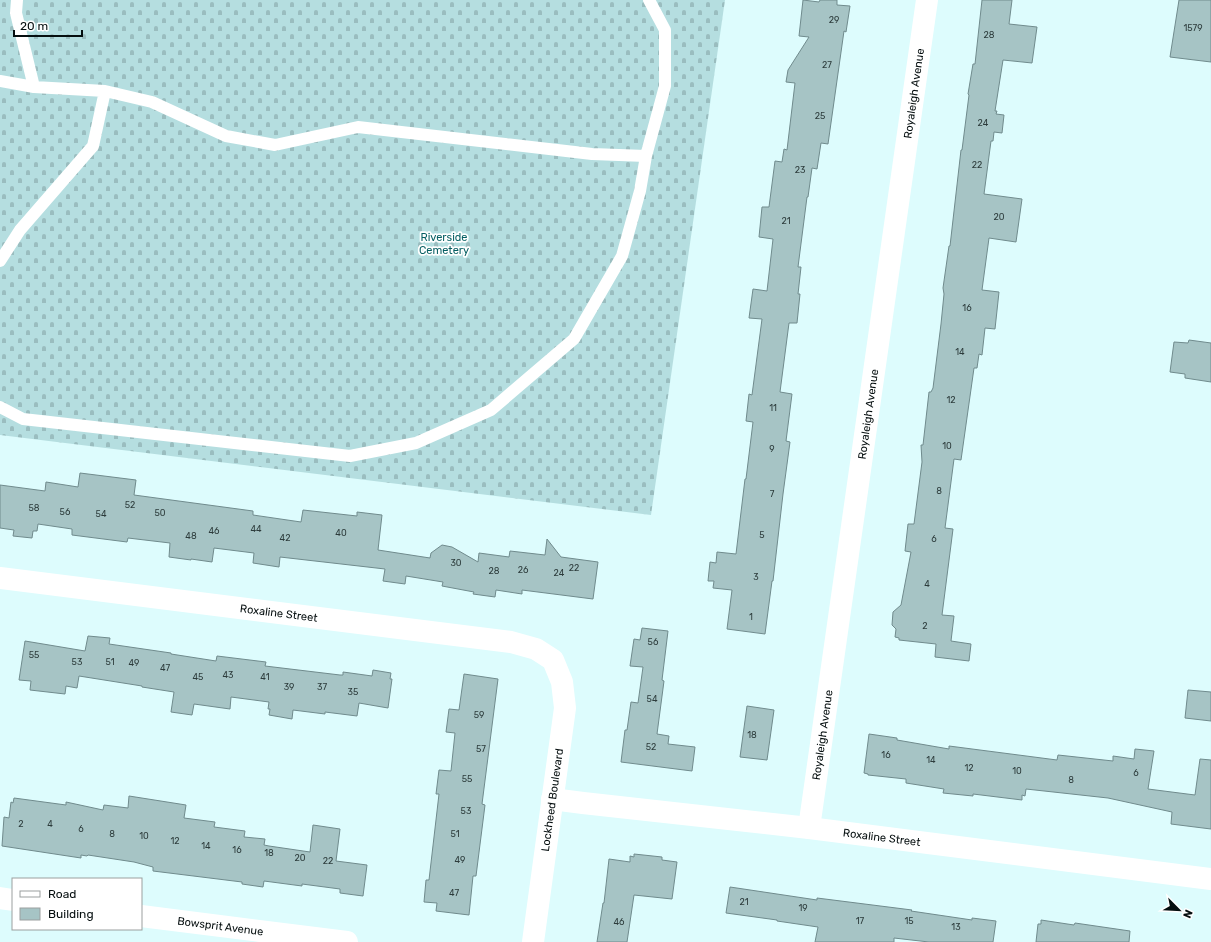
<svg xmlns="http://www.w3.org/2000/svg" width="1211" height="942" viewBox="0 0 1211 942" font-family="Rubik,sans-serif">
  <style>
    .cemetery { fill: url(#cemetery-stones) }
    .building { fill: #a6c4c5; stroke: #708b8d }
    .lines { fill: none; stroke-linecap: round; stroke-linejoin: round }
    .service { stroke: #fff; stroke-width: 12 }
    .minor { stroke: #fff; stroke-width: 22 }
    .labels { text-anchor: middle; stroke-width: 3.5; stroke-linejoin: round; paint-order: stroke }
    .number-label { font-size: 9px; fill: #2d3c3c }
    .street-label { font-size: 11px; fill: #050e0f; stroke: #fff }
    .park-label { font-size: 11px; fill: #055e62; stroke: #fff }
  </style>
  <defs>
    <pattern id="cemetery-stones" width="16" height="16" patternUnits="userSpaceOnUse"><rect width="16" height="16" fill="#b5dee0"/><path d="M2 7V4a2 2 0 0 1 4 0v3zM10 15v-3a2 2 0 0 1 4 0v3z" fill="#9abdbf"/></pattern>
  </defs>
  <rect width="100%" height="100%" fill="#ddfcfd"/>
  <path class="cemetery" d="M0,0H725L651,515L0,435Z"/>
  <path class="building" d="M803,0L819,2L820,0H837V5L850,6L846,32L844,31L828,144L821,143L817,169L812,168L808,197H807L798,267H801L798,294H800L797,323H789L780,392L792,394L786,441L790,442L783,494L773,581H772L765,634L727,629L732,590L713,588L714,581H708L710,562L716,563L717,552L736,554L745,479H746L753,422L746,421L749,394L752,395L762,319L749,318L753,289L767,291L773,239L759,237L762,207H769L775,161L782,162L784,149L787,150L795,83L786,82L788,70L809,37L799,36Z
    M982,0H1012L1009,24L1037,27L1032,63L1003,60L995,111H997L996,114L1004,115L1002,133L994,132L993,141H991L984,194L1022,199L1016,242L989,238L982,290L999,292L995,329L985,328L982,355L979,354L977,368H974L961,460L954,459L945,528L953,529L942,615L954,616L951,641L971,644L969,661L935,657L936,644L899,640V638L895,637L896,629L892,625L893,612L901,605L911,552L905,551L908,524H914L922,462L921,445H923L929,392H931L933,388L941,324L944,294L943,288L949,246H950L961,150H962L969,95L968,94L973,64H975Z
    M1179,0H1211V62L1170,57Z
    M1189,340L1211,343V382L1185,378V374L1170,372L1174,342L1188,343Z
    M80,473L136,480L134,495L253,511V515L301,522L303,510L357,516V512L382,515L378,550L430,558L431,553L442,545L452,547L478,562L479,553L509,557L510,551L545,555L547,539L561,557L598,562L593,599L522,590V594L496,590L495,597L473,594L474,592L442,586L443,582L406,576L405,584L383,581L385,569L280,557L279,567L253,563L254,553L214,548L212,562L191,559V560L169,557L170,543L128,538L127,542L72,535V529L38,524L37,531H33L32,538L13,536L14,530L0,528V485L45,491L46,482L78,487Z
    M642,628L668,631L662,680L664,681L657,734L669,736L668,744L695,747L692,771L621,762L625,730H627L631,702L638,703L643,667L630,666L634,639L640,640Z
    M88,636L110,638L109,644L171,653V654L216,661L217,656L266,662L265,666L340,675H343V672L372,676L373,670L391,673L390,679H392L388,708L359,703L357,716L325,712V714L293,710L292,719L269,715L270,709H268L269,702L231,697L230,709L194,704L192,715L171,712L174,692L142,687V686L79,676L77,688L66,686L65,694L30,690L31,681L19,680L25,641L85,651Z
    M464,674L498,679L482,804L485,805L476,876H473L469,915L436,911L437,903L424,902L426,880H429L439,794H436L439,770L451,771L455,733L446,732L449,709L459,710Z
    M1188,690L1211,692V721L1185,718Z
    M747,706L774,710L767,760L740,757Z
    M869,734L897,738V740L949,749V746L1057,760L1058,755L1113,761V756L1134,759L1135,749L1154,751L1148,789L1195,795L1200,759L1211,760V829L1171,824L1172,812L1108,798L1026,789L1025,796L1022,795V800L973,794V796L943,793L944,789L906,783V779L868,775V774L864,773Z
    M129,796L186,805L184,818L215,822L214,827L245,831L244,837L265,839L264,845L269,846L310,852L313,825L340,829L336,861L367,865L363,896L340,893V889L302,884V886L264,881L263,887L242,884V882L153,871V867L134,862L88,855L87,856L81,855V858L2,846L4,817L9,818L11,802L13,803L14,798L66,805V802L103,810L104,805L128,808Z
    M634,854L662,857V860L677,862L672,899L634,895L627,942H597L603,903H604L609,859L630,862V856L634,857Z
    M730,887L817,900V898L912,910L911,911L972,920V918L996,921L993,942H929L894,938V942H815L818,927L777,921V920L726,913Z
    M1041,920L1074,925L1075,923L1130,931L1129,942H1036L1038,924H1041Z"/>
  <g class="lines">
    <path class="service" d="M17,0L16,13L34,87
      M0,81L34,87L105,91L152,102L226,136L275,145L358,127L592,154L646,156L665,86V30L649,0
      M0,261L20,230L93,146L105,91
      M0,407L23,419L350,456L416,443L491,410L574,339L622,256L640,191L646,156"/>
    <g class="minor">
      <path id="s1" d="M0,578L511,642L536,649L553,660L562,682L565,708L533,942"/>
      <path id="s2" d="M552,799L583,803L809,828L1211,879"/>
      <path id="s3" d="M809,828L927,0"/>
      <path d="M0,898L13,900"/>
      <path id="s4" d="M141,916L347,942"/>
    </g>
  </g>
  <g class="labels">
    <g class="number-label">
      <text x="834" y="23">29</text>
      <text x="1193" y="31">1579</text>
      <text x="989" y="38">28</text>
      <text x="827" y="68">27</text>
      <text x="820" y="119">25</text>
      <text x="983" y="126">24</text>
      <text x="977" y="168">22</text>
      <text x="800" y="173">23</text>
      <text x="999" y="220">20</text>
      <text x="786" y="224">21</text>
      <text x="967" y="311">16</text>
      <text x="960" y="355">14</text>
      <text x="951" y="403">12</text>
      <text x="773" y="411">11</text>
      <text x="947" y="449">10</text>
      <text x="772" y="452">9</text>
      <text x="939" y="494">8</text>
      <text x="772" y="497">7</text>
      <text x="130" y="508">52</text>
      <text x="34" y="511">58</text>
      <text x="65" y="515">56</text>
      <text x="160" y="516">50</text>
      <text x="101" y="517">54</text>
      <text x="256" y="532">44</text>
      <text x="214" y="534">46</text>
      <text x="341" y="536">40</text>
      <text x="762" y="538">5</text>
      <text x="191" y="539">48</text>
      <text x="285" y="541">42</text>
      <text x="934" y="542">6</text>
      <text x="456" y="566">30</text>
      <text x="574" y="571">22</text>
      <text x="523" y="573">26</text>
      <text x="494" y="574">28</text>
      <text x="559" y="576">24</text>
      <text x="756" y="580">3</text>
      <text x="927" y="587">4</text>
      <text x="751" y="620">1</text>
      <text x="925" y="629">2</text>
      <text x="653" y="645">56</text>
      <text x="34" y="658">55</text>
      <text x="77" y="665">53</text>
      <text x="110" y="665">51</text>
      <text x="134" y="666">49</text>
      <text x="165" y="671">47</text>
      <text x="228" y="678">43</text>
      <text x="198" y="680">45</text>
      <text x="265" y="680">41</text>
      <text x="289" y="690">39</text>
      <text x="322" y="690">37</text>
      <text x="353" y="695">35</text>
      <text x="652" y="702">54</text>
      <text x="479" y="718">59</text>
      <text x="752" y="738">18</text>
      <text x="651" y="750">52</text>
      <text x="481" y="752">57</text>
      <text x="886" y="758">16</text>
      <text x="931" y="763">14</text>
      <text x="969" y="771">12</text>
      <text x="1017" y="774">10</text>
      <text x="1136" y="776">6</text>
      <text x="467" y="782">55</text>
      <text x="1071" y="783">8</text>
      <text x="466" y="814">53</text>
      <text x="21" y="827">2</text>
      <text x="50" y="827">4</text>
      <text x="81" y="832">6</text>
      <text x="112" y="837">8</text>
      <text x="455" y="837">51</text>
      <text x="144" y="839">10</text>
      <text x="175" y="844">12</text>
      <text x="206" y="849">14</text>
      <text x="237" y="853">16</text>
      <text x="269" y="856">18</text>
      <text x="300" y="861">20</text>
      <text x="460" y="863">49</text>
      <text x="328" y="864">22</text>
      <text x="454" y="896">47</text>
      <text x="744" y="905">21</text>
      <text x="803" y="911">19</text>
      <text x="860" y="924">17</text>
      <text x="909" y="924">15</text>
      <text x="619" y="925">46</text>
      <text x="956" y="930">13</text>
    </g>
    <g class="street-label">
      <text dy="4" stroke="none"><textPath href="#s3" startOffset="742">Royaleigh Avenue</textPath></text>
      <text dy="4" stroke="none"><textPath href="#s3" startOffset="418">Royaleigh Avenue</textPath></text>
      <text dy="4" stroke="none"><textPath href="#s1" startOffset="281">Roxaline Street</textPath></text>
      <text dy="4" stroke="none"><textPath href="#s3" startOffset="94">Royaleigh Avenue</textPath></text>
      <text transform="translate(552 800) rotate(-82)" y="4">Lockheed Boulevard</text>
      <text dy="4" stroke="none"><textPath href="#s2" startOffset="332">Roxaline Street</textPath></text>
      <text dy="4" stroke="none"><textPath href="#s4" startOffset="80">Bowsprit Avenue</textPath></text>
    </g>
    <g class="park-label">
      <text x="444" y="241">Riverside<tspan x="444" dy="13">Cemetery</tspan></text>
    </g>
  </g>
  <rect x="12" y="878" width="130" height="52" fill="#ffffff" stroke="#9b9f9f"/>
  <rect x="20" y="891" width="20" height="6" fill="#ffffff" stroke="#9b9f9f"/>
  <text x="48" y="898" font-size="12" fill="#050e0f">Road</text>
  <rect x="20" y="908" width="20" height="12" fill="#a6c4c5" stroke="#9b9f9f"/>
  <text x="48" y="918" font-size="12" fill="#050e0f">Building</text>
  <g transform="translate(1179 910) rotate(114)" stroke="#ffffff" stroke-width="3" paint-order="stroke">
  <path d="M0-3L7 15L0 10L-7 15Z" fill="#050e0f"/>
  <text y="-6" font-size="11" font-weight="bold" text-anchor="middle" fill="#050e0f">N</text>
  </g>
  <path d="M14 30v6h68v-6" fill="none" stroke="#050e0f" stroke-width="2"/>
  <text x="20" y="30" font-size="12" fill="#050e0f" stroke="#ffffff" stroke-width="3" paint-order="stroke">20 m</text>
</svg>
